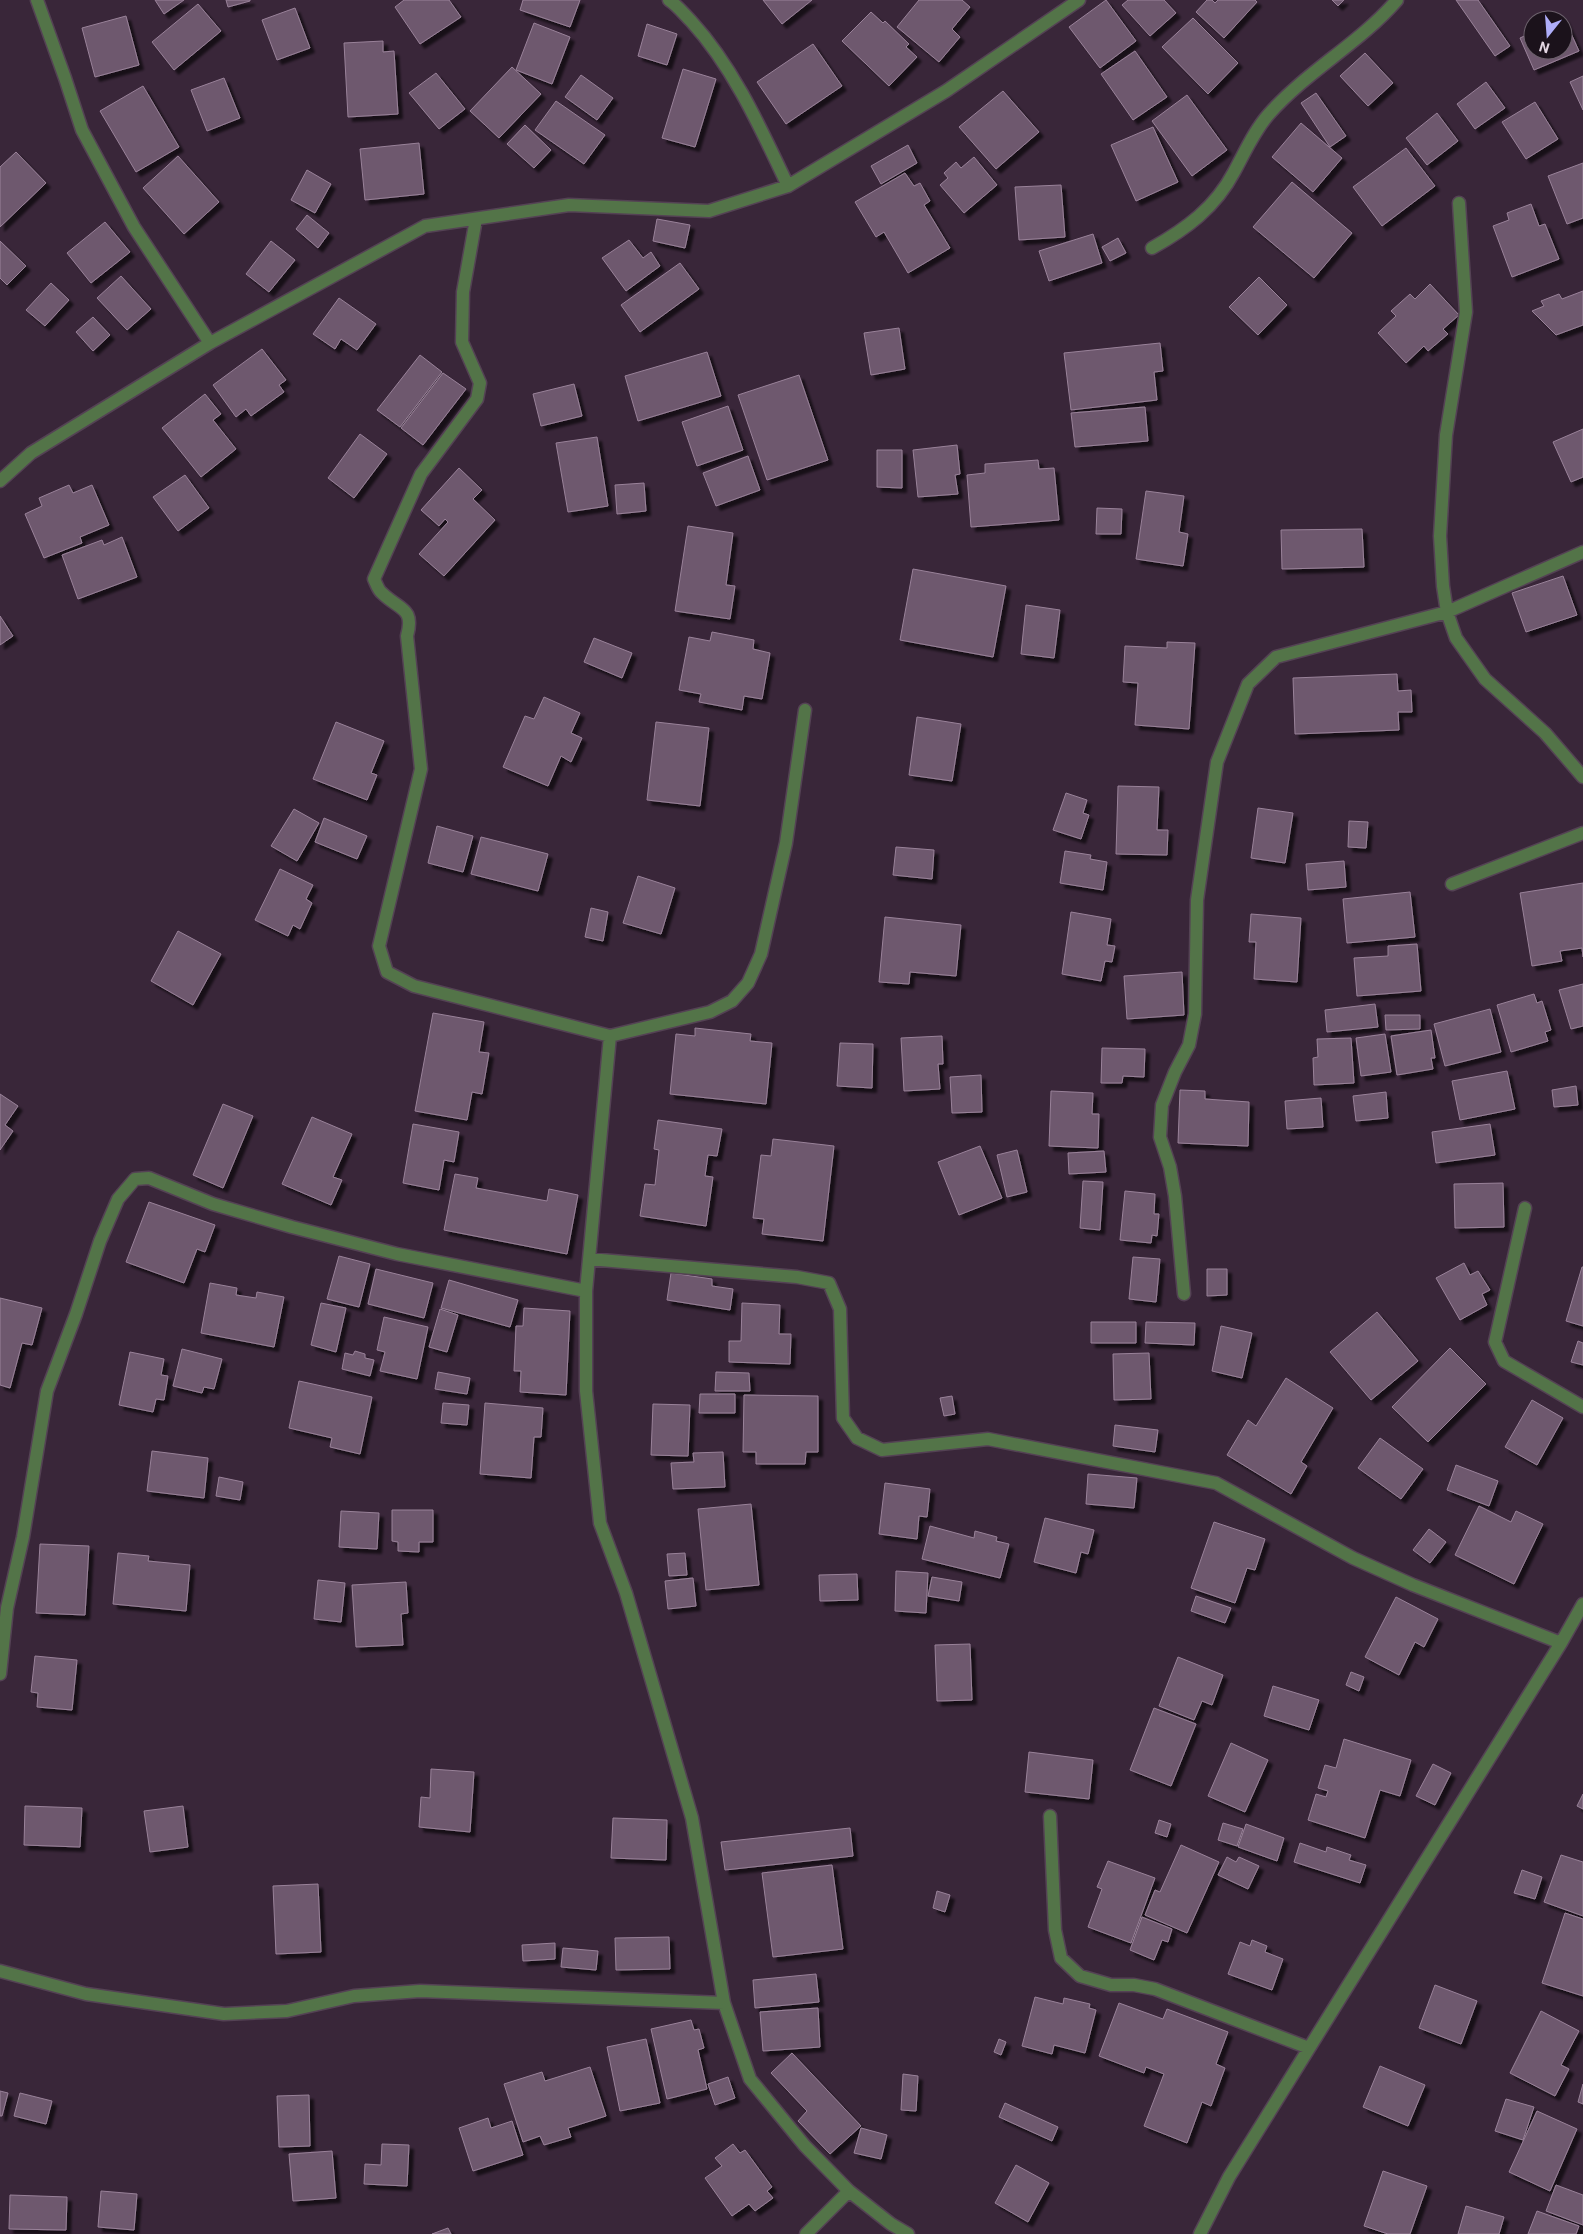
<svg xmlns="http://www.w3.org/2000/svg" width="1583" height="2234" viewBox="0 0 1583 2234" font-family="Roboto,sans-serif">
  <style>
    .building { fill: #6e586e; stroke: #998299; filter: url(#shadow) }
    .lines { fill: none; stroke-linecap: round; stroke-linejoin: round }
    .minor-casing { stroke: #544254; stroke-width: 15 }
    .minor { stroke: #537448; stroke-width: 12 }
  </style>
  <defs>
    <filter id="shadow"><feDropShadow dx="4.5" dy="4.5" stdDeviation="1" flood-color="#0009"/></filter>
  </defs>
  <rect width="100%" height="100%" fill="#392639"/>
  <path class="building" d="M155,0H184L164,14Z
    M226,0H250V1L228,7Z
    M404,0H449L461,17L420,44L395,7Z
    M523,0H580L570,27L520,10Z
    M763,0H812L782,24Z
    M919,0H962L970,7L952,29L960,37L939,62L897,27Z
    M1106,0L1136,41L1100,68L1069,27Z
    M1128,0H1164L1176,13L1150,36L1122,5Z
    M1207,0H1212L1215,3L1218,0H1255L1257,2L1224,38L1196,12Z
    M1332,0H1344L1338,6Z
    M1456,0H1478L1510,46L1495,56Z
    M198,4L221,31L174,70L152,42Z
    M295,8L310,48L277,60L262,20Z
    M871,12L883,23L885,21L909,44L906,47L917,57L889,86L842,41Z
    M126,16L139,65L95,77L82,28Z
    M1193,18L1238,63L1208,94L1162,47Z
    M1564,18L1579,51L1534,70L1520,38L1533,32V50H1563V20H1560Z
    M534,23L570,37L552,84L516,70Z
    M647,24L677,34L667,65L638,56Z
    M383,41V52L394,51L398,114L348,117L344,43Z
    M813,44L842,86L786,124L757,82Z
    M1135,51L1167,97L1133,120L1101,74Z
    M1365,53L1393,83L1368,106L1340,76Z
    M512,67L541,94L499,138L470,111Z
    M683,69L716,79L695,147L662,138Z
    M436,73L465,109L439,129L409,93Z
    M581,75L613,98L597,120L565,97Z
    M1583,76V110L1570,82Z
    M224,78L240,118L207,131L191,90Z
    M1486,82L1505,108L1475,129L1457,104Z
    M143,86L179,147L136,172L100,111Z
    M1003,91L1039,132L996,169L959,127Z
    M1316,93L1346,136L1330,147L1301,103Z
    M1187,95L1227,150L1192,176L1152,121Z
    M556,101L605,135L584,164L535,130Z
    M1535,102L1558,139L1526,159L1502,122Z
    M1437,113L1458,141L1427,165L1406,138Z
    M1301,123L1342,158L1313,192L1272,157Z
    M525,125L551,150L534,168L507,144Z
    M1153,127L1178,182L1136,201L1111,145Z
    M419,143L424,194L365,200L360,149Z
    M908,145L917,163L881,184L871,166Z
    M1406,148L1435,186L1382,226L1353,187Z
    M16,152L46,183L0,227V167Z
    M178,156L219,202L184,234L143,188Z
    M974,157L997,185L964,213L940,185L948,178L944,173L956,162L961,168Z
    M1583,163V218L1567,224L1548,176Z
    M307,170L331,184L315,213L291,200Z
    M905,173L914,186L920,183L930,201L924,205L950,248L908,273L884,232L876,237L855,202Z
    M1292,182L1352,233L1314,278L1253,227Z
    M1061,185L1065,237L1019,240L1015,187Z
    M1531,204L1539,226L1545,224L1559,259L1512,277L1493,226L1509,220L1507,213Z
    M307,215L329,233L318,248L296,229Z
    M657,219L690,225L685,248L653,241Z
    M105,222L130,252L91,283L67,253Z
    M1093,234L1102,263L1049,281L1039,251Z
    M1118,238L1126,253L1110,261L1102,247Z
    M629,240L643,258L651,252L660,266L626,291L602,258Z
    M0,241L26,266L7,285L0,278Z
    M271,241L295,260L269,292L246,274Z
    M680,263L699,289L640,332L621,305Z
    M121,276L151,309L127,330L97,298Z
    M1259,277L1287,305L1258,335L1229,307Z
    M51,283L69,300L45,326L26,310Z
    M1430,284L1459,315L1443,329L1448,334L1428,351L1424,346L1406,363L1378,333L1396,316L1391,311L1410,294L1415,299Z
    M1583,291V325L1556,335L1532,311L1544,306L1541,301L1559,294L1562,299Z
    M339,298L376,324L357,350L341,339L335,349L313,334Z
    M93,317L110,335L93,351L76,332Z
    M899,328L905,369L871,375L864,333Z
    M1160,343L1163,371L1154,372L1157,400L1071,410L1064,353Z
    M262,349L286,380L279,385L284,392L251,416L246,409L236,417L213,385Z
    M707,352L721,396L638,421L625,376Z
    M420,355L442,372L400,427L377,410Z
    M443,373L466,389L423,445L401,428Z
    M799,375L828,460L767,480L738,395Z
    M574,384L582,416L541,426L533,394Z
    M205,394L221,414L213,420L236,449L201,477L162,428Z
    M728,406L743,450L697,466L682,422Z
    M1145,407L1148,441L1075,447L1071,413Z
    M1583,429V477L1571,482L1553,442Z
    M360,434L387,454L354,498L328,478Z
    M597,437L608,506L568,512L556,443Z
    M957,445L960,474L955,475L958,494L918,497L913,450Z
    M877,450H902V488L877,487Z
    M748,456L760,490L716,506L703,473Z
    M1038,460L1039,469L1054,468L1059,520L971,527L967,475L985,473V464Z
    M459,468L482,490L473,499L495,520L444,576L419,554L448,522L445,519L439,526L421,510Z
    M185,475L209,508L178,531L153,497Z
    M644,483L646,511L617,514L615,485Z
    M69,485L73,493L92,485L109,525L80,537L82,543L44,558L25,514L42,506L39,498Z
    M1146,491L1184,496L1179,532L1188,534L1183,566L1136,559Z
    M1097,508L1122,509L1121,534H1096Z
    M688,526L733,533L726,585L735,586L730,619L675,611Z
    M1362,529L1364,567L1282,569L1281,530Z
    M122,537L137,577L78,599L62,555L102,540L104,545Z
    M913,569L1006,586L993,657L900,640Z
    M1563,576L1577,615L1526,632L1512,593Z
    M1026,605L1060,610L1054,658L1021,654Z
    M0,616L13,636L0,645Z
    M712,632L754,640L753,649L770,653L762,699L744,696L742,710L699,702L701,694L679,690L689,637L710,641Z
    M594,638L632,653L622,678L584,662Z
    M1167,642L1195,643L1189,729L1135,725L1138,683L1123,682L1125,646L1167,648Z
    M1397,674L1398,691L1411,690L1412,712H1398L1399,730L1295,734L1293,678Z
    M544,697L580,713L571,733L582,738L571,762L561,756L548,786L503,767L525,716L534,719Z
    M917,717L961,724L952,781L909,775Z
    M336,722L384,741L371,773L377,775L367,800L313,779Z
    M656,722L709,728L700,806L647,800Z
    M1118,786L1159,787L1157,830H1168L1167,855L1116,854Z
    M1066,793L1087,800L1083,813L1089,815L1081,839L1053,830Z
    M1258,808L1293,813L1285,863L1251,858Z
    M294,809L319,823L297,861L271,846Z
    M324,818L367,836L357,859L315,842Z
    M1349,821L1368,822L1366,848L1348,847Z
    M437,826L473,836L463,872L428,863Z
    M481,837L548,854L538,891L471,874Z
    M896,847L934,850L932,879L893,875Z
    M1065,851L1091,855L1090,859L1107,862L1103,890L1060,883Z
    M1344,861L1346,887L1308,890L1306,864Z
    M280,869L313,885L306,899L312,903L300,929L293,925L288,936L255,920Z
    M638,876L675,888L661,934L623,923Z
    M1583,883V957L1582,948L1560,951L1562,961L1532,966L1520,893Z
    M1410,892L1415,937L1347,943L1343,899Z
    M591,908L608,912L603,941L585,937Z
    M1071,912L1111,919L1107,945L1115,946L1112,962L1105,961L1101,981L1062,974Z
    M1251,914L1301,918L1297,982L1254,979L1256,942H1249Z
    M885,917L961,925L956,976L910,972L909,984L879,982Z
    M178,931L221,954L193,1005L151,981Z
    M1417,944L1421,991L1357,996L1354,958L1388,956V946Z
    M1182,972L1184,1015L1127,1019L1124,976Z
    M1583,984V1026L1571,1029L1559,990Z
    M1534,994L1537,1003L1542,1001L1551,1030L1545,1032L1548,1041L1511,1052L1497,1005Z
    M1375,1004L1378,1027L1327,1032L1325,1010Z
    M1490,1009L1501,1052L1445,1066L1434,1024Z
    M433,1013L484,1022L479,1052L489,1053L482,1094L472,1092L467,1120L415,1111Z
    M1385,1015H1420V1029L1386,1030Z
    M695,1028L751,1034L750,1041L772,1043L766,1104L670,1094L676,1034L695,1036Z
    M1431,1030L1435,1058H1431L1433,1069L1397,1075L1391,1036Z
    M1385,1034L1391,1072L1361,1076L1356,1038Z
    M942,1036L943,1064H938L940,1089L904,1091L901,1038Z
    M1351,1038L1354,1083L1314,1085L1313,1058L1318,1057L1317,1039Z
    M840,1043L873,1044L872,1088L837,1086Z
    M1102,1048L1145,1049L1144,1077L1123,1076L1122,1083H1101Z
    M1507,1071L1515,1109L1460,1120L1452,1081Z
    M981,1075L982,1112L952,1113L950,1077Z
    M1576,1086L1578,1105L1554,1107L1552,1090Z
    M1180,1090L1205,1091V1099L1249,1102L1248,1146L1178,1143Z
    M1051,1091L1093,1093L1092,1114H1099L1098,1148L1049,1146Z
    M1386,1092L1388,1118L1356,1121L1353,1096Z
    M0,1094L18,1106L5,1125L13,1131L0,1150Z
    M1321,1098L1323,1127L1287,1129L1285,1101Z
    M223,1104L253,1116L223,1188L193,1175Z
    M312,1117L352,1134L333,1177L342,1180L331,1205L282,1184Z
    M658,1120L722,1129L717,1156L708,1155L705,1176L713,1177L706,1226L640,1216L645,1184L655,1185L659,1150L654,1149Z
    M413,1124L459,1132L454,1162L444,1160L439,1190L403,1183Z
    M1490,1124L1495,1155L1436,1163L1432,1132Z
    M773,1139L834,1146L823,1241L762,1234L764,1219L753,1218L761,1155L771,1156Z
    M980,1146L1002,1198L959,1215L938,1162Z
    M1017,1150L1027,1192L1007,1197L997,1155Z
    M1104,1151L1106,1172L1069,1174L1068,1153Z
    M455,1174L478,1178L476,1188L547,1201L549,1189L578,1195L567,1254L444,1230Z
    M1083,1181L1103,1182L1100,1230L1080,1228Z
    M1503,1183L1504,1227L1455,1228L1454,1184Z
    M1125,1191L1155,1194L1154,1214H1159L1157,1236L1152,1235L1151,1243L1120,1240Z
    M149,1202L215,1225L205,1252L197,1249L184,1283L126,1262Z
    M339,1256L370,1264L359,1307L327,1299Z
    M1133,1257L1160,1259L1156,1302L1129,1299Z
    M1464,1263L1470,1275L1478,1271L1490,1290L1482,1294L1487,1305L1460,1320L1436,1278Z
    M1582,1267H1583V1326L1566,1321Z
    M376,1269L433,1283L424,1318L368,1304Z
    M1207,1269H1227V1295L1207,1296Z
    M671,1273L712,1279V1286L733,1289L730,1310L667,1300Z
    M449,1280L518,1300L510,1327L441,1308Z
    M210,1283L237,1288L236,1295L256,1298L257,1292L284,1297L274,1347L201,1333Z
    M0,1298L42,1308L32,1345L22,1343L10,1388L0,1385Z
    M321,1303L346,1308L336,1352L311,1345Z
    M742,1303L780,1305L779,1334H791L790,1364L729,1362V1341H741Z
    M524,1308L570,1311L566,1395L520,1392L521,1371H514L516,1326H523Z
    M440,1309L458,1315L447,1352L429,1347Z
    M1377,1312L1418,1361L1371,1400L1330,1352Z
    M384,1317L428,1327L417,1379L380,1371L385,1352L377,1350Z
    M1091,1322H1136V1343H1091Z
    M1146,1322L1195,1323L1194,1345L1145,1343Z
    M1221,1326L1252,1333L1242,1378L1212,1371Z
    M1578,1341L1583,1343V1365L1571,1362Z
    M1450,1348L1486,1384L1428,1442L1392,1407Z
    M182,1349L222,1359L214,1389L204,1387L202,1393L173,1386Z
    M355,1351L365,1354V1358L374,1360L370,1376L342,1369L345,1353L353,1355Z
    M130,1352L164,1359L161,1375L168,1376L164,1400L156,1399L153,1412L119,1405Z
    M1149,1353L1151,1399L1114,1400L1113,1354Z
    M438,1372L470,1378L467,1394L435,1389Z
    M716,1372L749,1373L750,1391H715Z
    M1286,1378L1333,1408L1301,1462L1307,1466L1291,1494L1227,1455L1248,1420L1256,1426Z
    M299,1381L372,1397L360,1454L330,1447L332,1438L289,1428Z
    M700,1394H735V1413H699Z
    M744,1395L818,1396V1452H806L805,1464H756V1452H743Z
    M952,1396L955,1414L944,1416L940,1398Z
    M1532,1400L1563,1418L1537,1465L1505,1447Z
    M443,1403L469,1405L467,1425L441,1423Z
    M485,1403L543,1408L541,1437H534L531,1478L480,1474Z
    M653,1404L690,1405L688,1456L651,1455Z
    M1115,1425L1158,1430L1155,1452L1113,1446Z
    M1380,1438L1423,1469L1401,1499L1358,1468Z
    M152,1451L208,1458L204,1498L147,1491Z
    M723,1452L725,1487L673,1489L671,1463L694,1462L693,1453Z
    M1456,1465L1498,1481L1489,1506L1447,1490Z
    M1088,1474L1137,1478L1134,1508L1086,1504Z
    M219,1477L243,1482L240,1500L216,1496Z
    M885,1483L930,1489L927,1517L919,1516L917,1539L879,1534Z
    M751,1504L759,1585L706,1590L698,1509Z
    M1479,1506L1511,1522L1516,1511L1543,1524L1514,1584L1455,1555Z
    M392,1510H433V1542H419V1552L398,1551V1542L392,1541Z
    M341,1511L379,1513L377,1549L339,1547Z
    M1045,1518L1094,1530L1088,1554L1081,1552L1076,1573L1034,1562Z
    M1214,1522L1265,1539L1255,1570L1247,1568L1235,1603L1191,1588Z
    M930,1526L974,1538L975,1531L997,1537L996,1541L1009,1544L1000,1578L922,1559Z
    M1429,1529L1446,1542L1430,1563L1413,1550Z
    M40,1544L89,1546L85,1615L36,1613Z
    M118,1553L149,1556L148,1561L190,1565L186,1611L113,1604Z
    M685,1553L687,1575L669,1576L667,1554Z
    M896,1571L928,1573L926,1613L895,1611Z
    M857,1574L858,1600L820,1601L819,1575Z
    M932,1577L962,1582L959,1601L928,1596Z
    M693,1578L696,1606L668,1609L665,1581Z
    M318,1580L345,1583L341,1622L314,1619Z
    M406,1582L408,1613L401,1614L403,1645L356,1647L352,1585Z
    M1196,1596L1231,1608L1225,1623L1191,1611Z
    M1396,1597L1438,1619L1424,1647L1415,1642L1399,1675L1365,1657Z
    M970,1644L972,1700L937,1701L935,1645Z
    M35,1656L77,1660L72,1710L37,1707L38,1693L31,1692Z
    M1178,1657L1223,1675L1212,1705L1202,1701L1194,1720L1159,1706Z
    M1351,1672L1364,1677L1359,1691L1346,1685Z
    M1273,1686L1319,1700L1309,1730L1264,1716Z
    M1154,1708L1196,1724L1171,1786L1130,1770Z
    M1344,1739L1411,1760L1400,1796L1380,1790L1365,1838L1308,1820L1316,1794L1326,1797L1328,1791L1318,1788L1325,1765L1336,1768Z
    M1231,1743L1268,1760L1245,1812L1208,1796Z
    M1029,1752L1093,1760L1089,1799L1025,1792Z
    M1433,1764L1451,1773L1435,1805L1416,1796Z
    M431,1769L474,1772L470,1832L419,1827L421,1797L430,1798Z
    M1583,1794V1809L1577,1806Z
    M25,1806L82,1808L80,1847L24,1845Z
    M183,1806L188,1847L150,1852L144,1811Z
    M613,1818L667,1820L666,1860L611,1858Z
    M1159,1820L1171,1824L1167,1837L1155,1833Z
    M1223,1823L1243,1829L1237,1846L1218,1840Z
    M1246,1824L1284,1838L1277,1861L1238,1847Z
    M850,1828L853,1856L725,1870L721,1842Z
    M1300,1843L1326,1852L1327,1847L1351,1855L1349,1860L1366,1865L1360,1883L1294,1862Z
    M1181,1845L1219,1862L1187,1933L1145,1915L1155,1890L1160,1892Z
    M1561,1855L1583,1862V1916L1544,1902Z
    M1227,1857L1236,1862L1239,1857L1259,1866L1248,1889L1218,1875Z
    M1108,1861L1155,1878L1131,1943L1088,1927L1102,1889L1097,1887Z
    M832,1865L843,1949L773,1957L762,1873Z
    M1522,1870L1542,1877L1535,1899L1514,1893Z
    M318,1884L321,1952L276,1954L273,1886Z
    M937,1891L950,1895L945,1912L933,1908Z
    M1565,1913L1583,1919V1996L1542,1983Z
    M1142,1917L1172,1929L1168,1942L1162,1940L1154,1960L1130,1950Z
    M669,1937L670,1969L616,1970L615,1938Z
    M1252,1940L1267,1946L1265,1952L1283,1959L1272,1990L1228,1974L1240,1942L1250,1946Z
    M555,1943V1959L523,1961L522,1945Z
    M563,1948L598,1951L596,1970L561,1967Z
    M816,1974L819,2002L755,2008L753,1980Z
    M1435,1985L1477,2001L1461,2044L1419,2028Z
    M1035,1997L1063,2004L1064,1998L1090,2004L1089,2008L1096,2010L1085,2053L1054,2045L1052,2054L1022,2046Z
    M1119,2003L1163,2019L1167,2009L1228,2032L1216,2064L1225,2068L1211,2106L1202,2102L1187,2143L1144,2126L1164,2074L1146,2067L1144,2073L1099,2056Z
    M818,2008L820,2047L763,2051L760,2012Z
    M1541,2011L1579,2031L1561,2065L1569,2069L1555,2096L1510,2073Z
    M691,2020L694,2030L699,2029L704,2048L698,2050L707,2089L667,2099L651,2029Z
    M646,2039L660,2103L620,2111L607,2047Z
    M999,2039L1006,2042L1001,2055L994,2052Z
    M792,2053L861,2126L830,2154L798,2121L807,2111L771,2073Z
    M1380,2066L1425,2085L1408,2126L1363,2107Z
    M590,2067L606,2116L568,2128L571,2137L544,2145L540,2136L523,2142L504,2084L542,2072L545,2081Z
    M903,2074L918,2076L916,2111L901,2110Z
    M728,2077L735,2098L715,2105L708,2084Z
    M1583,2084V2104L1578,2102Z
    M0,2091L8,2093L2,2116H0Z
    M20,2093L52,2101L46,2124L14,2116Z
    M309,2095L310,2146L279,2147L277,2096Z
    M1506,2099L1534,2107L1523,2140L1495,2131Z
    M1005,2103L1058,2127L1052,2141L999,2117Z
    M1537,2111L1577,2129L1550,2191L1509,2172Z
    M488,2118L491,2128L512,2121L523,2155L473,2171L459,2128Z
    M861,2128L887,2135L881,2159L854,2153Z
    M382,2144L409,2145L407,2186L364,2184L365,2164L381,2165Z
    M733,2144L740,2153L745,2150L772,2187L767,2191L773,2198L755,2211L749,2204L732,2216L705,2178L722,2166L715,2158Z
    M332,2151L336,2198L293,2201L289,2154Z
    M1016,2165L1049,2183L1028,2222L995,2203Z
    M1383,2171L1427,2186L1410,2234H1388L1364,2226Z
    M1556,2185L1583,2195V2225L1546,2211Z
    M101,2191L137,2194L134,2230L98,2227Z
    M10,2195L67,2197L66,2230L9,2229Z
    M1466,2206L1504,2217L1499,2234H1458Z
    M1537,2211L1579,2226L1576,2234H1528Z
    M448,2228L451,2234H432Z"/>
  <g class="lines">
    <g class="minor-casing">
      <path id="minor" d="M37,0L65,78L82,130L134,227L210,343
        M669,0C678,6 684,14 691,21C734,68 761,129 788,186
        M1459,203L1466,312L1446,435L1440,536L1443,586L1447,612L1456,638L1485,679L1545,733L1583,777
        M476,219L463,292L462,342L480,383L477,399L421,474L374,579C376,583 378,590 382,593C399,610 415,607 407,636L421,769L379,946L387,972L414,986L610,1036
        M1152,248C1186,229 1215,208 1234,172C1245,152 1254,131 1269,114C1307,71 1360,43 1397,0
        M0,481L31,453L210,343L425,226L569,205L709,211L788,186L946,91L1079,0
        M805,710L786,843L761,954L748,983L732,1001L710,1012L610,1036L586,1291V1391L600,1523L626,1593L692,1818L724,2003L750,2079L805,2146L849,2191L891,2224L908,2234
        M1452,884L1583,833
        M1525,1208L1495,1342L1504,1361L1583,1407
        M589,1259L797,1277L829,1283L840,1309L843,1418L857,1438L882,1450L988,1439L1216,1483L1353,1558L1413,1585L1561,1643
        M1184,1294L1175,1196L1170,1167L1160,1137L1162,1105L1175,1072L1189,1045L1195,1014L1197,900L1217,762L1248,684L1276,657L1447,612L1583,552
        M0,1674L7,1608L23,1537L47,1391L76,1314L100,1241L118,1199L135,1179L149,1178L213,1204L292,1227L397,1254L586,1291
        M1050,1816L1055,1930L1061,1958L1080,1976L1111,1985H1134L1155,1989L1309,2048
        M0,1971L86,1994L224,2014L287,2011L354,1996L420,1991L724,2003
        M806,2234L849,2191
        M1200,2234L1229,2177L1561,1643L1583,1604"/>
    </g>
    <use href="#minor" class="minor"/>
  </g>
  <g transform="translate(1548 35) rotate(197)"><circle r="24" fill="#1b121b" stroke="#6b606b"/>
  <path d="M0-4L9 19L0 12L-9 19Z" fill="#afaefa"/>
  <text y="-8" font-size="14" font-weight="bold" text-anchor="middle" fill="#e3d6e2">N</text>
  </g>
</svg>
